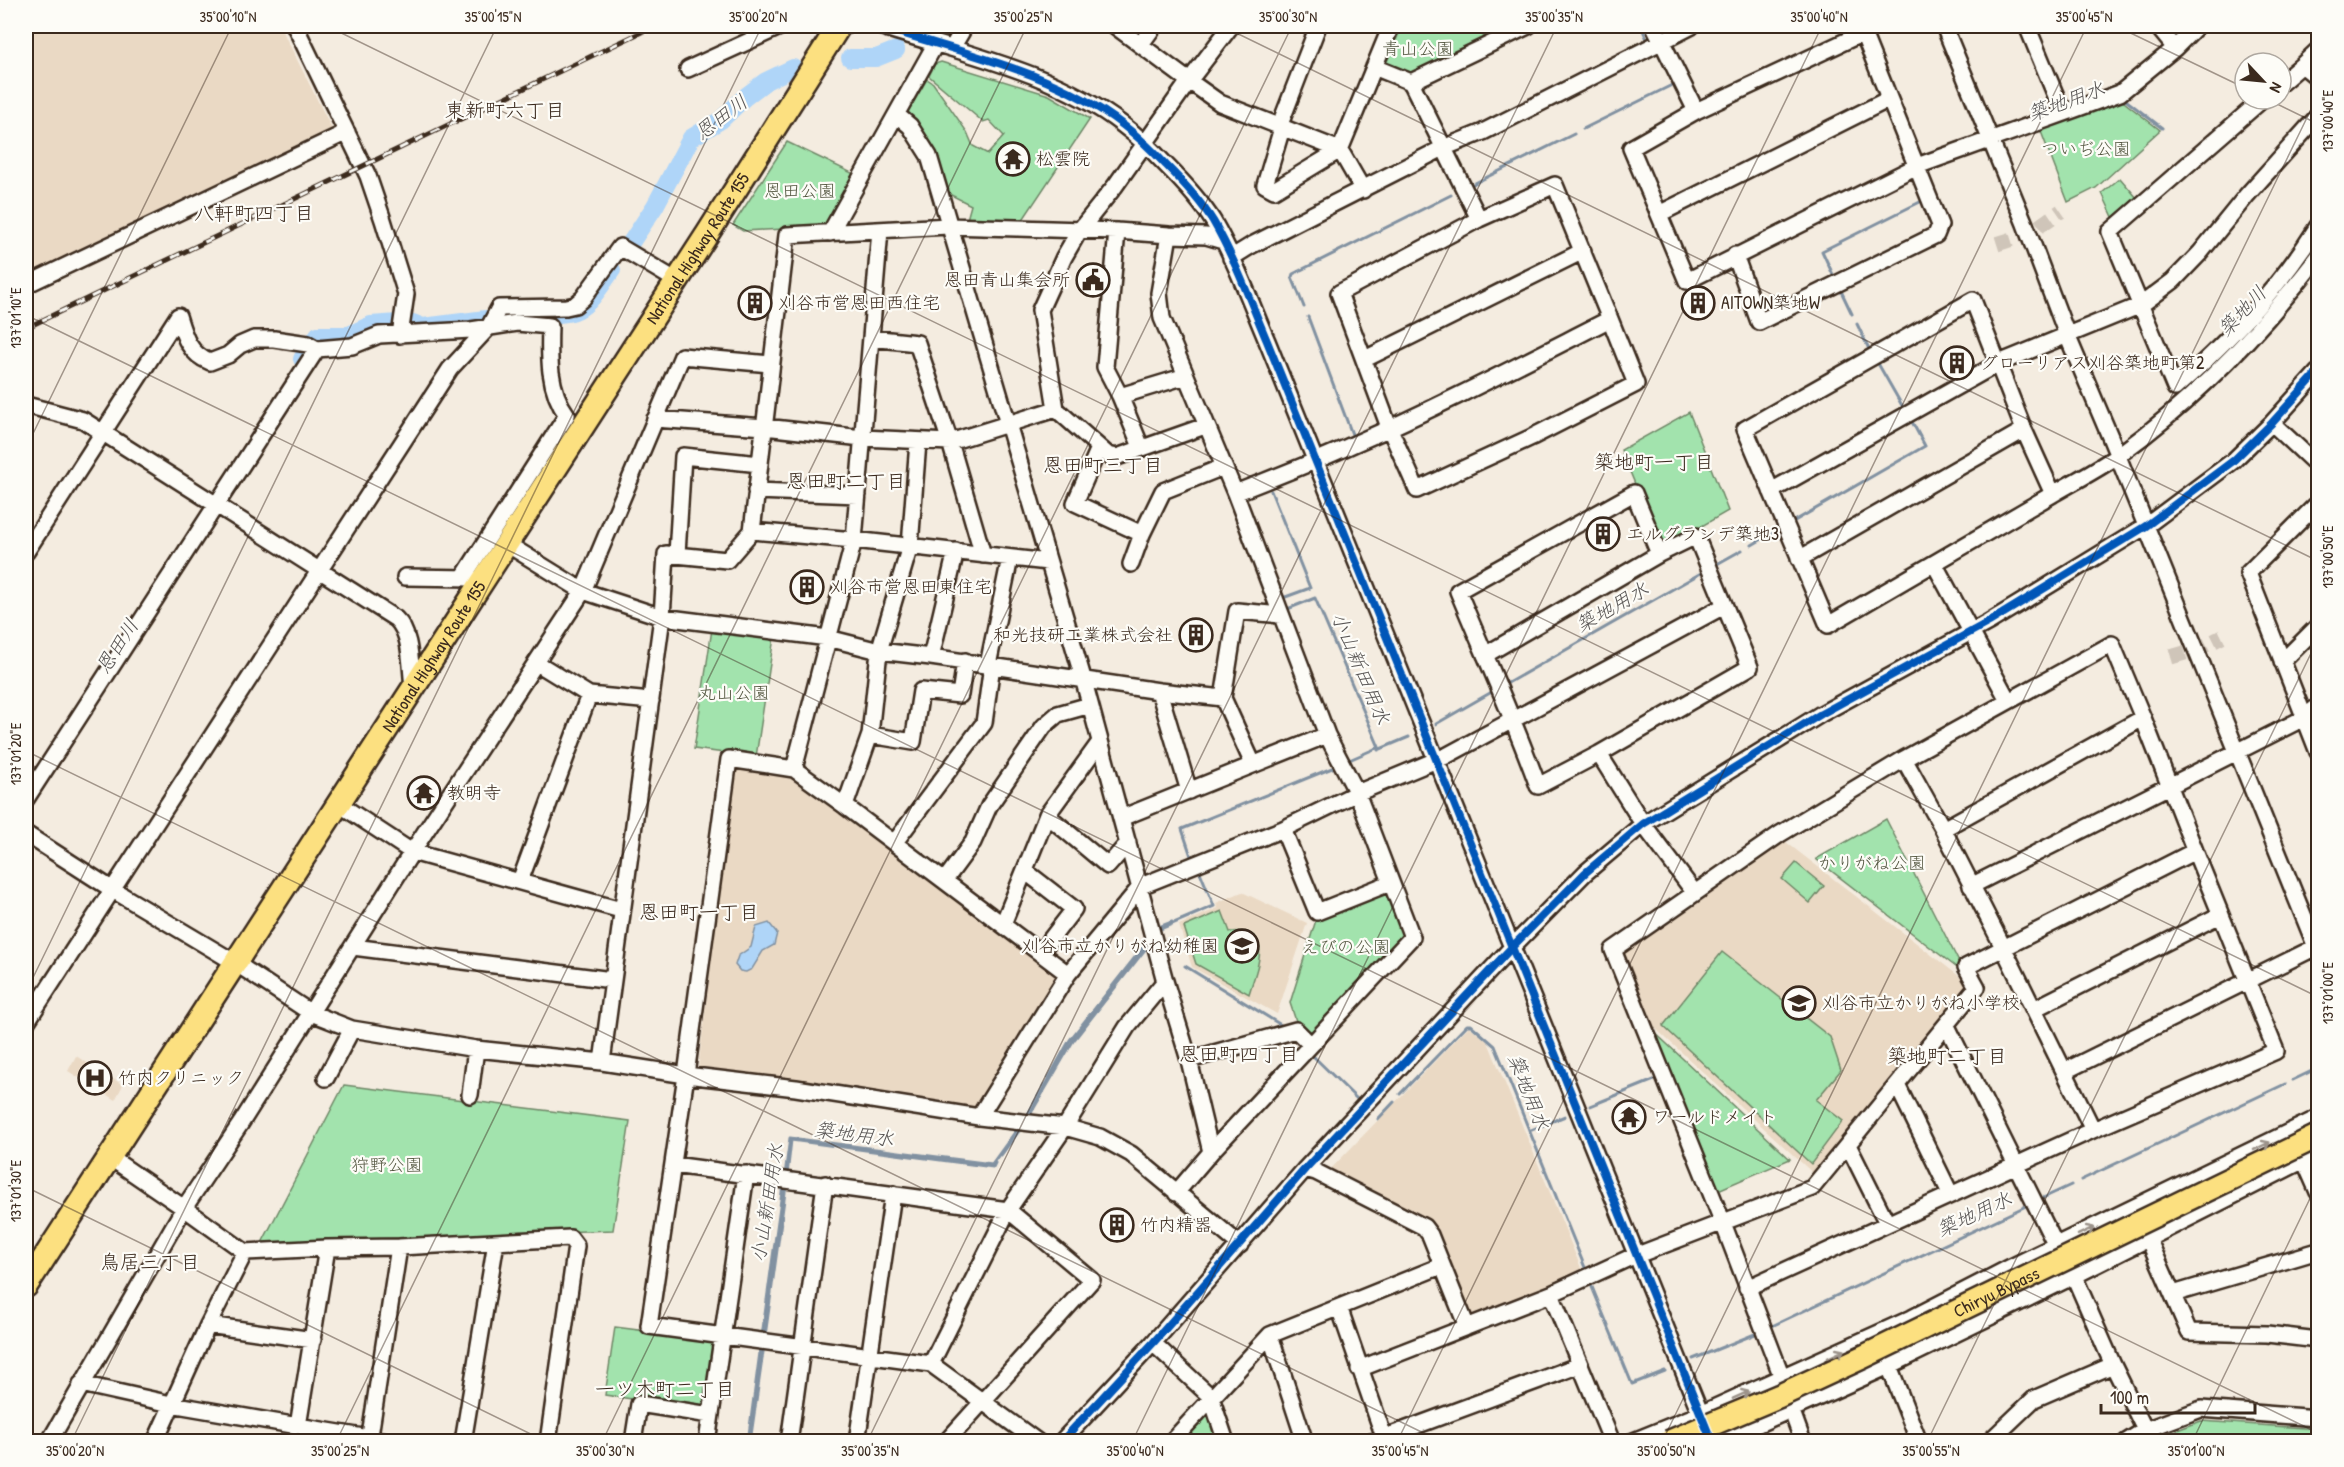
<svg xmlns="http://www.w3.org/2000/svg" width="2344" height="1467" viewBox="0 0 2344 1467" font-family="'Patrick Hand','Klee One',sans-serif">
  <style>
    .built { fill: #ead9c4 }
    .green { fill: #a2e3ad; stroke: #6e8666; stroke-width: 1.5 }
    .water { fill: #afd5f8; stroke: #8191a1; stroke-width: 1.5 }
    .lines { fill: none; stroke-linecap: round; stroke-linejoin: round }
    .stream { stroke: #8191a1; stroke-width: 3 }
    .river { stroke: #afd5f8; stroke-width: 18 }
    .minor-tunnel { stroke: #cfc5b9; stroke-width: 15; stroke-dasharray: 15 8; stroke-linecap: butt }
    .minor-casing { stroke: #3b2a1e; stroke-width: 20 }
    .highway-casing { stroke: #3b2a1e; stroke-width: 27 }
    .minor { stroke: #fdfcf7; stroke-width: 15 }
    .highway { stroke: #fce080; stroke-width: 22 }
    .rail-casing { stroke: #3b2a1e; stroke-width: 5 }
    .rail { stroke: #fdfcf7; stroke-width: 3; stroke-dasharray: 9; stroke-linecap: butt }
    .highway-bridge-casing { stroke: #3b2a1e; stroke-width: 27; stroke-linecap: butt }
    .highway-bridge { stroke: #fce080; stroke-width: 22 }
    .cycleway-casing { stroke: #fdfcf7; stroke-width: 11 }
    .cycleway { stroke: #0057b8; stroke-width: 8 }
    .oneway { stroke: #9c938a }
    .ticks { fill: none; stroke: #3b2a1e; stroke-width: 1.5; stroke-opacity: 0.45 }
    .labels { text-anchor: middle; stroke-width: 4.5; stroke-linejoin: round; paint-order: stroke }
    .park-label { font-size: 18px; fill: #555842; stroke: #fdfcf7 }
    .poi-label { font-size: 18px; fill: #3b2a1e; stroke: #fdfcf7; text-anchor: start }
    .street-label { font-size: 18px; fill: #3b2a1e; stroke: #fdfcf7 }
    .water-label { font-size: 20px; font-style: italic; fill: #585554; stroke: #fdfcf7 }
    .neighbourhood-label { font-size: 20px; fill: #3b2a1e; stroke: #fdfcf7 }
    .neatline { fill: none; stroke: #3b2a1e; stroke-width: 2 }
    .ticks-label { font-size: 15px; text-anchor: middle; fill: #3b2a1e }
  </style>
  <rect width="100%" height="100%" fill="#f4ece0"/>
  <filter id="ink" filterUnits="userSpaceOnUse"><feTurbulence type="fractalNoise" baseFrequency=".0167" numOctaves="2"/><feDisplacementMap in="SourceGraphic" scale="12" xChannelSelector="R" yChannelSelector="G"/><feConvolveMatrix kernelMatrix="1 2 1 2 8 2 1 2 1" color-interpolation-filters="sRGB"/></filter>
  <g filter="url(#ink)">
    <path class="built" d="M26,26H280L334,133L26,279Z
      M735,766L792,774L1059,973L974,1108L698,1069Z
      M1782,839L1973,987L1816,1176L1644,1018L1618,952Z
      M1242,892L1307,923L1277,1014L1192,967L1179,925L1218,908L1216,903Z
      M1469,1026L1488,1042L1583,1273L1470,1320L1432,1225L1324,1176Z
      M76,1056L123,1085L115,1100L68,1071Z"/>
    <path class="green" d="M1402,26H1517L1411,79L1388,70L1386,64Z
      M941,62L1049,95L1090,119L1020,224L966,223L971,205L943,191L905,117L927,79L933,83L967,132L973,146L988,154L1004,136L989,120L983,122L929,76L935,64Z
      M2120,99L2160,130L2096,188L2068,202L2040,129Z
      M787,142L854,174L824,227L743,231L733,225Z
      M2120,178L2137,198L2114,219L2102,193Z
      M1689,412L1728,511L1662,549L1621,450Z
      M712,629L774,637L756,757L694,749Z
      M1886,819L1965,974L1816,859Z
      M1796,863L1824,886L1810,903L1782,879Z
      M1385,891L1389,893L1406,933L1311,1039L1298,1027L1290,1003L1316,920Z
      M1222,911L1230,932C1276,926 1257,967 1249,994L1196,964L1184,927Z
      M1722,952L1830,1037L1841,1070L1816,1100L1843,1121L1811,1164L1663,1026Z
      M1651,1029L1790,1159L1716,1191Z
      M344,1085L630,1121L613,1230L262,1243Z
      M615,1327L716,1340L706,1410L605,1395Z
      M1208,1409L1222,1441L1178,1442Z
      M2201,1421L2318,1429V1441L2151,1440Z"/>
    <path class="water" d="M769,923L777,933L774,945L763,951L752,969L746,972L740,971L735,965L738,956L751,947L756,927Z"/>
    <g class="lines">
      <path class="stream" d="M1641,26L1646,37
        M2123,98L2162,128
        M1583,129L1674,84L1660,57
        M1469,186L1574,134
        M2311,254L2318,244
        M1835,279L1822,251L1924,200
        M1840,289L1852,314
        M1304,307L1292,277L1293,274L1451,195
        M1308,317L1353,437
        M1857,324L1870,351
        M1876,360L1904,409
        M2181,393L2214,365
        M1271,491L1310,588L1280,599
        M1791,523L1925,446L1911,420
        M1752,545L1781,528
        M1717,564L1742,550
        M1285,610L1315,598L1379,747L1347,761
        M1506,684L1701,573
        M1436,724L1490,693
        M1378,750L1409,737
        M1191,856L1182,829L1337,766
        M1159,927L1172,922
        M1160,929L1214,906L1200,872
        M1185,966L1281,1025
        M1311,1054L1357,1099
        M2293,1080L2318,1068
        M1400,1094L1467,1025H1471L1495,1046L1586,1270
        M1590,1106L1659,1078
        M1031,1113L1073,1041L1150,943
        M1028,1114L1070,1040L1148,941
        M1378,1119L1394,1102
        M1529,1131L1565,1116
        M1001,1155L1019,1131
        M785,1175L790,1138L992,1164L1016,1131
        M787,1175L791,1140L993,1167L995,1163
        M2081,1180L2285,1084
        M2043,1198L2071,1185
        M1592,1287L1632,1384L1665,1371
        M1772,1326L2026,1206
        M762,1336L783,1185
        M765,1336L786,1185
        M1693,1359L1760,1332
        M748,1442L761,1345
        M750,1442L764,1345"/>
      <path class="river" d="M850,58H876L896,50
        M630,244L655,206L691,138L721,120L745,97L766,81L793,68
        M528,313C582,317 583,312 612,270
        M402,323H413L423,327L486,319
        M302,359L318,335H349L371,325L398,323"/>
      <path class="minor-tunnel" d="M1997,244L2028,234L2061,211
        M2171,657L2198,649L2222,637"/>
      <g class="minor-casing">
        <path id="minor" d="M295,26L368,176L383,220L406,294L400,335
          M879,26C961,53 1053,71 1123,125C1139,137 1153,151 1166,165C1183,182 1200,200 1213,221C1235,259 1250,301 1267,341L1712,1442
          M1115,26L1189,81L1231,26
          M1654,26L1696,111
          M1944,26L2025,224L2067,335L2111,439L2318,952
          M2027,26L2063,113
          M2157,26L2175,48
          M1141,44L1154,26
          M952,48L965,26
          M2318,50L2302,65L2318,78
          M1374,67L1411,82
          M688,69L782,26
          M2281,83L2302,65
          M2263,99L2110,232L2175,388C2229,341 2280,287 2318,226
          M897,115L910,126L929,156L1083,678L1165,981L1189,1060L1211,1152L1176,1193
          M1279,127L1318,26
          M1282,128L1265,185L1274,190L1340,150L1391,26
          M1659,214L1889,99
          M1479,219L1411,82L1528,26
          M1117,231L1105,367L1120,396L1141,447
          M830,233L936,43
          M1735,255L1759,322L1936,235L1940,225L1863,33L1696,111L1631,148L1687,281L1917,166L2120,93L2175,48L2197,26
          M1231,258L1252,245L1443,148L1483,132L1692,26
          M26,285L347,132
          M1973,300L2024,430L2053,494L1828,625L1745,429Z
          M871,338L917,343L950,442L983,555
          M1365,359L1583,251
          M1120,396L1186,376
          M26,405L83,420L396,619C412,634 410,666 413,686
          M655,419L765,427L862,438L950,442L1056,409
          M2272,423L2318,466
          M1205,426L1117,457L1108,455L1056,409L1040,310L1064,257L1079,231L1115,186L1189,81L1220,103L1340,150L1363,190
          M918,442L910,546L879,651L870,735L845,806L794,769L729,759L685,1082L649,1326L931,1364
          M1099,448L1075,503L1142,534
          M756,491L858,495
          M1771,491L1999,363L2141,305L2173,281L2200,253L2247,195L2318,116
          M1235,493C1275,477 1315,462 1354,444C1441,406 1525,362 1610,319L1636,384L1532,437L1417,490L1389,427L1339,293L1479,219L1555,185L1610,319
          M2053,494C2075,481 2099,469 2120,454C2196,399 2261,331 2318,257
          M2318,503L2248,573L2318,752
          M752,531L854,540L1048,562
          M507,544L583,591L662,617L828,638L879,651L931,657L1159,691L1223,698
          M26,552L178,316C184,336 189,354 210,362L228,355L240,345L254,339H274L308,344L317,349L352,346L379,335L471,330L517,323L550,326C549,356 548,390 567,415L464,576
          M677,554L683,456L760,464
          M1799,559L2024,430
          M1131,564L1142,534L1163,491L1223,467
          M1935,565L2008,700
          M405,577L472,578
          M1485,655L1659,554L1696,536L1750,667L1599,754L1538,786C1514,719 1485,656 1458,591L1634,493L1659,554
          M931,657L956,551
          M2282,662L2318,626
          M537,663L589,695L651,701
          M988,665L1010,558
          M1159,691L1189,791
          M870,735L913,742L921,691L960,695L965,661
          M1599,754L1643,824L1694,892
          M1904,759L2112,644L2143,718L1943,829
          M1253,764L1223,698L1237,611L1281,615
          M794,769L854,540L880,230
          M26,799L317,349
          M339,804L412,852L621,910
          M845,806L1068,974
          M1047,815L1108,866L1128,843
          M1121,818L1327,735
          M1283,829L1317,912L1390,883
          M26,834L113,890L234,962L311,1013L352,1029L476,1049L602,1062L686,1075L796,1088L979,1117L1065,1127L1100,1137L1131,1154L1240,1245
          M895,842L984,723L992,665
          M1025,871L1074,909L1040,953
          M945,880L973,842L989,806L1044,726L1058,714L1090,705
          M520,881L589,695
          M1971,886L2304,718L2318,706
          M1003,924L1047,815L1100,742
          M353,947L612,980
          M2034,1009L2220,915
          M26,1023L450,369L489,327L499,308L566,307L575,305L583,298L620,247L677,281
          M1947,1026L2056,1246
          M1189,1060L1296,1030L1311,1045
          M602,1062L662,617L666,554L727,560L752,531L787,235L948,226L1117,231L1169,235
          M2065,1071L2318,946
          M326,1078L352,1029
          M1897,1085L1951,1195
          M470,1095L476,1049
          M979,1117L1068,974L1141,886L1283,829L1357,793L1446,756L1724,606
          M1848,1145L1887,1223
          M1211,1152L1412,937L1357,793L1327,735L1235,493L1162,318L1159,293L1169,235L1206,236L1223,241
          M2304,1160L2318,1192
          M673,1165L1008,1210L1092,1280L946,1442
          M1305,1169L1316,1172L1424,1227L1430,1235L1467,1327
          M2148,1238L2189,1332L2267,1334L2318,1340
          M327,1248L298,1426L393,1442
          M245,1252L327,1248L399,1247L570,1238L576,1246L548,1442
          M2074,1276L2113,1365L2145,1430L2201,1409L2318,1418
          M1747,1288L2093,1130L2276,1051L2195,851
          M1551,1294L1612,1442
          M2173,1294L2318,1251
          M1339,1307L1384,1437
          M1270,1335L1305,1442
          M313,1340L208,1325L245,1252L184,1208L241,1123L412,852L583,591L682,356L770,364
          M1153,1343L1211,1397L1226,1442
          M1889,1366L1919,1442
          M1359,1369L1551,1294L1627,1259L1812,1188L1977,987L1966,967L2195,851L2143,718
          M1782,1377L1723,1223L1613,950L1780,834L1904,759L1943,829L2003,947L2093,1130
          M81,1384L171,1404L298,1426
          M1791,1409L1803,1442
          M49,1442L184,1208L108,1156
          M155,1442L208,1325
          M369,1442L399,1247
          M463,1442L496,1242
          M633,1442L639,1404L710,1415
          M707,1442L746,1174
          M789,1442L825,1184
          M857,1442L893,1194
          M1038,1442L931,1364L1008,1210L1065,1127L1127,1027L1165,981
          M1061,1442L1153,1343L1305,1169L1513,946L1585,873L1643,824L1821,714L1989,622L2146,526L2233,461L2272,423L2318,372
          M1171,1442L1270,1335L1441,1266
          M1372,1442L1580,1365
          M1631,1442L1700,1414L1912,1318L2011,1267L2318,1118
          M1718,1442L1889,1366L2074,1276L2318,1153
          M1989,1442L2034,1399L2113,1365
          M2126,1442L2145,1430L2150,1442"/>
      </g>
      <g class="highway-casing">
        <g id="highway">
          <path id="s1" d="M26,1286L708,233L839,26"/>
        </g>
      </g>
      <use href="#minor" class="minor"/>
      <use href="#highway" class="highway"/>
      <g class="rail-casing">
        <path id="rail" d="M26,328L654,26"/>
      </g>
      <use href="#rail" class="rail"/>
      <g class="highway-bridge-casing">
        <g id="highway-bridge">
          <path id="s2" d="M1669,1442L1779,1396L1863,1357L2318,1136"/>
        </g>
      </g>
      <use href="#highway-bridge" class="highway-bridge"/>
      <g class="cycleway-casing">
        <path id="cycleway" d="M879,26C961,53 1053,71 1123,125C1139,137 1153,151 1166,165C1183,182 1200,200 1213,221C1235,259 1250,301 1267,341L1712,1442
          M1061,1442L1153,1343L1305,1169L1513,946L1585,873L1643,824L1821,714L1989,622L2146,526L2233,461L2272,423L2318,372"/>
      </g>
      <use href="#cycleway" class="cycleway"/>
    </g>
    <defs><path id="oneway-shaft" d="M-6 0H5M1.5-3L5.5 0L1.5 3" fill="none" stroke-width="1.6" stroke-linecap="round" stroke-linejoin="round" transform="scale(1.5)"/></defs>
    <g class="oneway">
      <use href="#oneway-shaft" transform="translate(2262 1146) rotate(-26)"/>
      <use href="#oneway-shaft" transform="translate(2086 1231) rotate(-26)"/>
      <use href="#oneway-shaft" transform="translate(1836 1354) rotate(-25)"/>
      <use href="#oneway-shaft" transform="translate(1741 1395) rotate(-24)"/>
    </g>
  </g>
  <path class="ticks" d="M327,26L2318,997M1222,26L2318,561M2116,26L2245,88M2267,99L2318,124M26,315L2318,1433M26,448L232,26M26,751L1442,1442M26,992L497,26M26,1187L547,1442M71,1442L762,26M336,1442L1027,26M602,1442L1292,26M867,1442L1557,26M1132,1442L1822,26M1397,1442L2087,26M1662,1442L2318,95M1927,1442L2318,639M2192,1442L2318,1182"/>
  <defs>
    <g id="temple-ring" transform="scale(1.725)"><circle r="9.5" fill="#fdfcf7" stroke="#3b2a1e" stroke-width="1.5"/><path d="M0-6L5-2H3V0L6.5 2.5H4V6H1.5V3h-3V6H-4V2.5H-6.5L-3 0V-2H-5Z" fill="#3b2a1e"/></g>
    <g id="civic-ring" transform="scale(1.725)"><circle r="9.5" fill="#fdfcf7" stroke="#3b2a1e" stroke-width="1.5"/><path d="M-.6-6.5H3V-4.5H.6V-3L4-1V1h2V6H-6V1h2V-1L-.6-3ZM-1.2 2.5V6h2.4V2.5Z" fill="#3b2a1e"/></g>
    <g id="building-ring" transform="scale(1.725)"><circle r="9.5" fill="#fdfcf7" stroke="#3b2a1e" stroke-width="1.5"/><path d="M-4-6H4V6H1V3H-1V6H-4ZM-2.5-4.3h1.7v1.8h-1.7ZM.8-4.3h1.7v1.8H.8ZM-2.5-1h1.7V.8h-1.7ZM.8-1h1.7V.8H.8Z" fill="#3b2a1e"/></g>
    <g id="school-ring" transform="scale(1.725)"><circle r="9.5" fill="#fdfcf7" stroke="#3b2a1e" stroke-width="1.5"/><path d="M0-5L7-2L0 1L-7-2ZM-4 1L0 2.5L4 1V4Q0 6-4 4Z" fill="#3b2a1e"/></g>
    <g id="hospital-ring" transform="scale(1.725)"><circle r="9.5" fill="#fdfcf7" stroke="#3b2a1e" stroke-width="1.5"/><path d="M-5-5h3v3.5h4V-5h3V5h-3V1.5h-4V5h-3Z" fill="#3b2a1e"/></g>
  </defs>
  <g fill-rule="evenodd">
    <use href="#temple-ring" x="1013" y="159"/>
    <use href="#civic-ring" x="1093" y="280"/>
    <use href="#building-ring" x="755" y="303"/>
    <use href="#building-ring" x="1698" y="303"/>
    <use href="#building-ring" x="1957" y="363"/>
    <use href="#building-ring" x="1603" y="534"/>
    <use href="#building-ring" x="807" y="587"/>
    <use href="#building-ring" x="1196" y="635"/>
    <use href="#temple-ring" x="424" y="793"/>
    <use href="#school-ring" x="1242" y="946"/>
    <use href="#school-ring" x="1799" y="1003"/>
    <use href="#hospital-ring" x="95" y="1078"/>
    <use href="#temple-ring" x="1629" y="1117"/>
    <use href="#building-ring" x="1117" y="1225"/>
  </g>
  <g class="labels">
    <g class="park-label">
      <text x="1418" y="55">青山公園</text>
      <text x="2086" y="155">ついぢ公園</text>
      <text x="800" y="197">恩田公園</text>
      <text x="734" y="699">丸山公園</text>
      <text x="1872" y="869">かりがね公園</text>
      <text x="1346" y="953">えびの公園</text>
      <text x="387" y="1171">狩野公園</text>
    </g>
    <g class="poi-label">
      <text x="1036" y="165">松雲院</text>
      <text x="1070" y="286" text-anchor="end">恩田青山集会所</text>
      <text x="778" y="309">刈谷市営恩田西住宅</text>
      <text x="1721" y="309">AITOWN築地W</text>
      <text x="1980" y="369">グローリアス刈谷築地町第2</text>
      <text x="1626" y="540">エルグランデ築地3</text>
      <text x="830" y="593">刈谷市営恩田東住宅</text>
      <text x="1173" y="641" text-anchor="end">和光技研工業株式会社</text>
      <text x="447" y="799">教明寺</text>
      <text x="1219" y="952" text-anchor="end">刈谷市立かりがね幼稚園</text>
      <text x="1822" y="1009">刈谷市立かりがね小学校</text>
      <text x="118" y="1084">竹内クリニック</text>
      <text x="1652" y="1123">ワールドメイト</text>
      <text x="1140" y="1231">竹内精器</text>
    </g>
    <g class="street-label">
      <text dy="6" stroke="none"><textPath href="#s1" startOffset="1236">National Highway Route 155</textPath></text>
      <text dy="6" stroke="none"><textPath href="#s1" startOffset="750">National Highway Route 155</textPath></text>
      <text dy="6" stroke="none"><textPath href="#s2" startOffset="360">Chiryu Bypass</textPath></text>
    </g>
    <g class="water-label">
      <text transform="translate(2066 101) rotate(-20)" y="7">築地用水</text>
      <text transform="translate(721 117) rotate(-37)" y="7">恩田川</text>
      <text transform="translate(2242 311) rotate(-47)" y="7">築地川</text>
      <text transform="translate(1612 607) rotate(-30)" y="7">築地用水</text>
      <text transform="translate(117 646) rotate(-57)" y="7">恩田川</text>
      <text transform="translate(1361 668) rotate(67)" y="7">小山新田用水</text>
      <text transform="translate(1529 1092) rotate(68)" y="7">築地用水</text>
      <text transform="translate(854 1134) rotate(7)" y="7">築地用水</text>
      <text transform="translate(767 1203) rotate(-81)" y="7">小山新田用水</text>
      <text transform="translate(1974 1214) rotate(-25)" y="7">築地用水</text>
    </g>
    <g class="neighbourhood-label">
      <text x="505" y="117">東新町六丁目</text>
      <text x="254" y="220">八軒町四丁目</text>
      <text x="1654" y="469">築地町一丁目</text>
      <text x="1103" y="472">恩田町三丁目</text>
      <text x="846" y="488">恩田町二丁目</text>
      <text x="699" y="919">恩田町一丁目</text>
      <text x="1239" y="1061">恩田町四丁目</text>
      <text x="1947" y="1063">築地町二丁目</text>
      <text x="150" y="1269">鳥居三丁目</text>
      <text x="665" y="1396">一ツ木町二丁目</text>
    </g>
  </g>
  <rect width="2344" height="1467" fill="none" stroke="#fdfcf7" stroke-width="66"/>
  <g transform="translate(2263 81) rotate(116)"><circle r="28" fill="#fdfcf7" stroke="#afa8a0" stroke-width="1.5"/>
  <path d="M0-4.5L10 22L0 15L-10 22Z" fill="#3b2a1e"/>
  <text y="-9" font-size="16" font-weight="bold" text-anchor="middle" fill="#3b2a1e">N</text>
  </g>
  <path d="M2101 1404v9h154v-9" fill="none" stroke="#3b2a1e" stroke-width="3"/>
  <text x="2110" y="1404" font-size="18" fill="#3b2a1e" stroke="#fdfcf7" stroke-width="4.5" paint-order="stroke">100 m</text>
  <rect x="33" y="33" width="2278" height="1401" class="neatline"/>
  <g class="ticks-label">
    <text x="228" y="22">35°00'10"N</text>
    <text x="493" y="22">35°00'15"N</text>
    <text x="758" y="22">35°00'20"N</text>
    <text x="1023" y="22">35°00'25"N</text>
    <text x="1288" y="22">35°00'30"N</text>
    <text x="1554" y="22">35°00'35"N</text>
    <text x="1819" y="22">35°00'40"N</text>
    <text x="2084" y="22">35°00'45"N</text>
    <text transform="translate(2328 121) rotate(-90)" y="5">137°00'40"E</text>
    <text transform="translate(16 318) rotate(-90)" y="5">137°01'10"E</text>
    <text transform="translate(2328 557) rotate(-90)" y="5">137°00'50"E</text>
    <text transform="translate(16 754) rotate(-90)" y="5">137°01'20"E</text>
    <text transform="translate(2328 993) rotate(-90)" y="5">137°01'00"E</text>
    <text transform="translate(16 1191) rotate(-90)" y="5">137°01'30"E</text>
    <text x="75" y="1456">35°00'20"N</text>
    <text x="340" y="1456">35°00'25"N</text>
    <text x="605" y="1456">35°00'30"N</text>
    <text x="870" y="1456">35°00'35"N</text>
    <text x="1135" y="1456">35°00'40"N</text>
    <text x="1400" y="1456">35°00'45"N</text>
    <text x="1666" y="1456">35°00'50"N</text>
    <text x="1931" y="1456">35°00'55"N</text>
    <text x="2196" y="1456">35°01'00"N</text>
  </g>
</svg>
